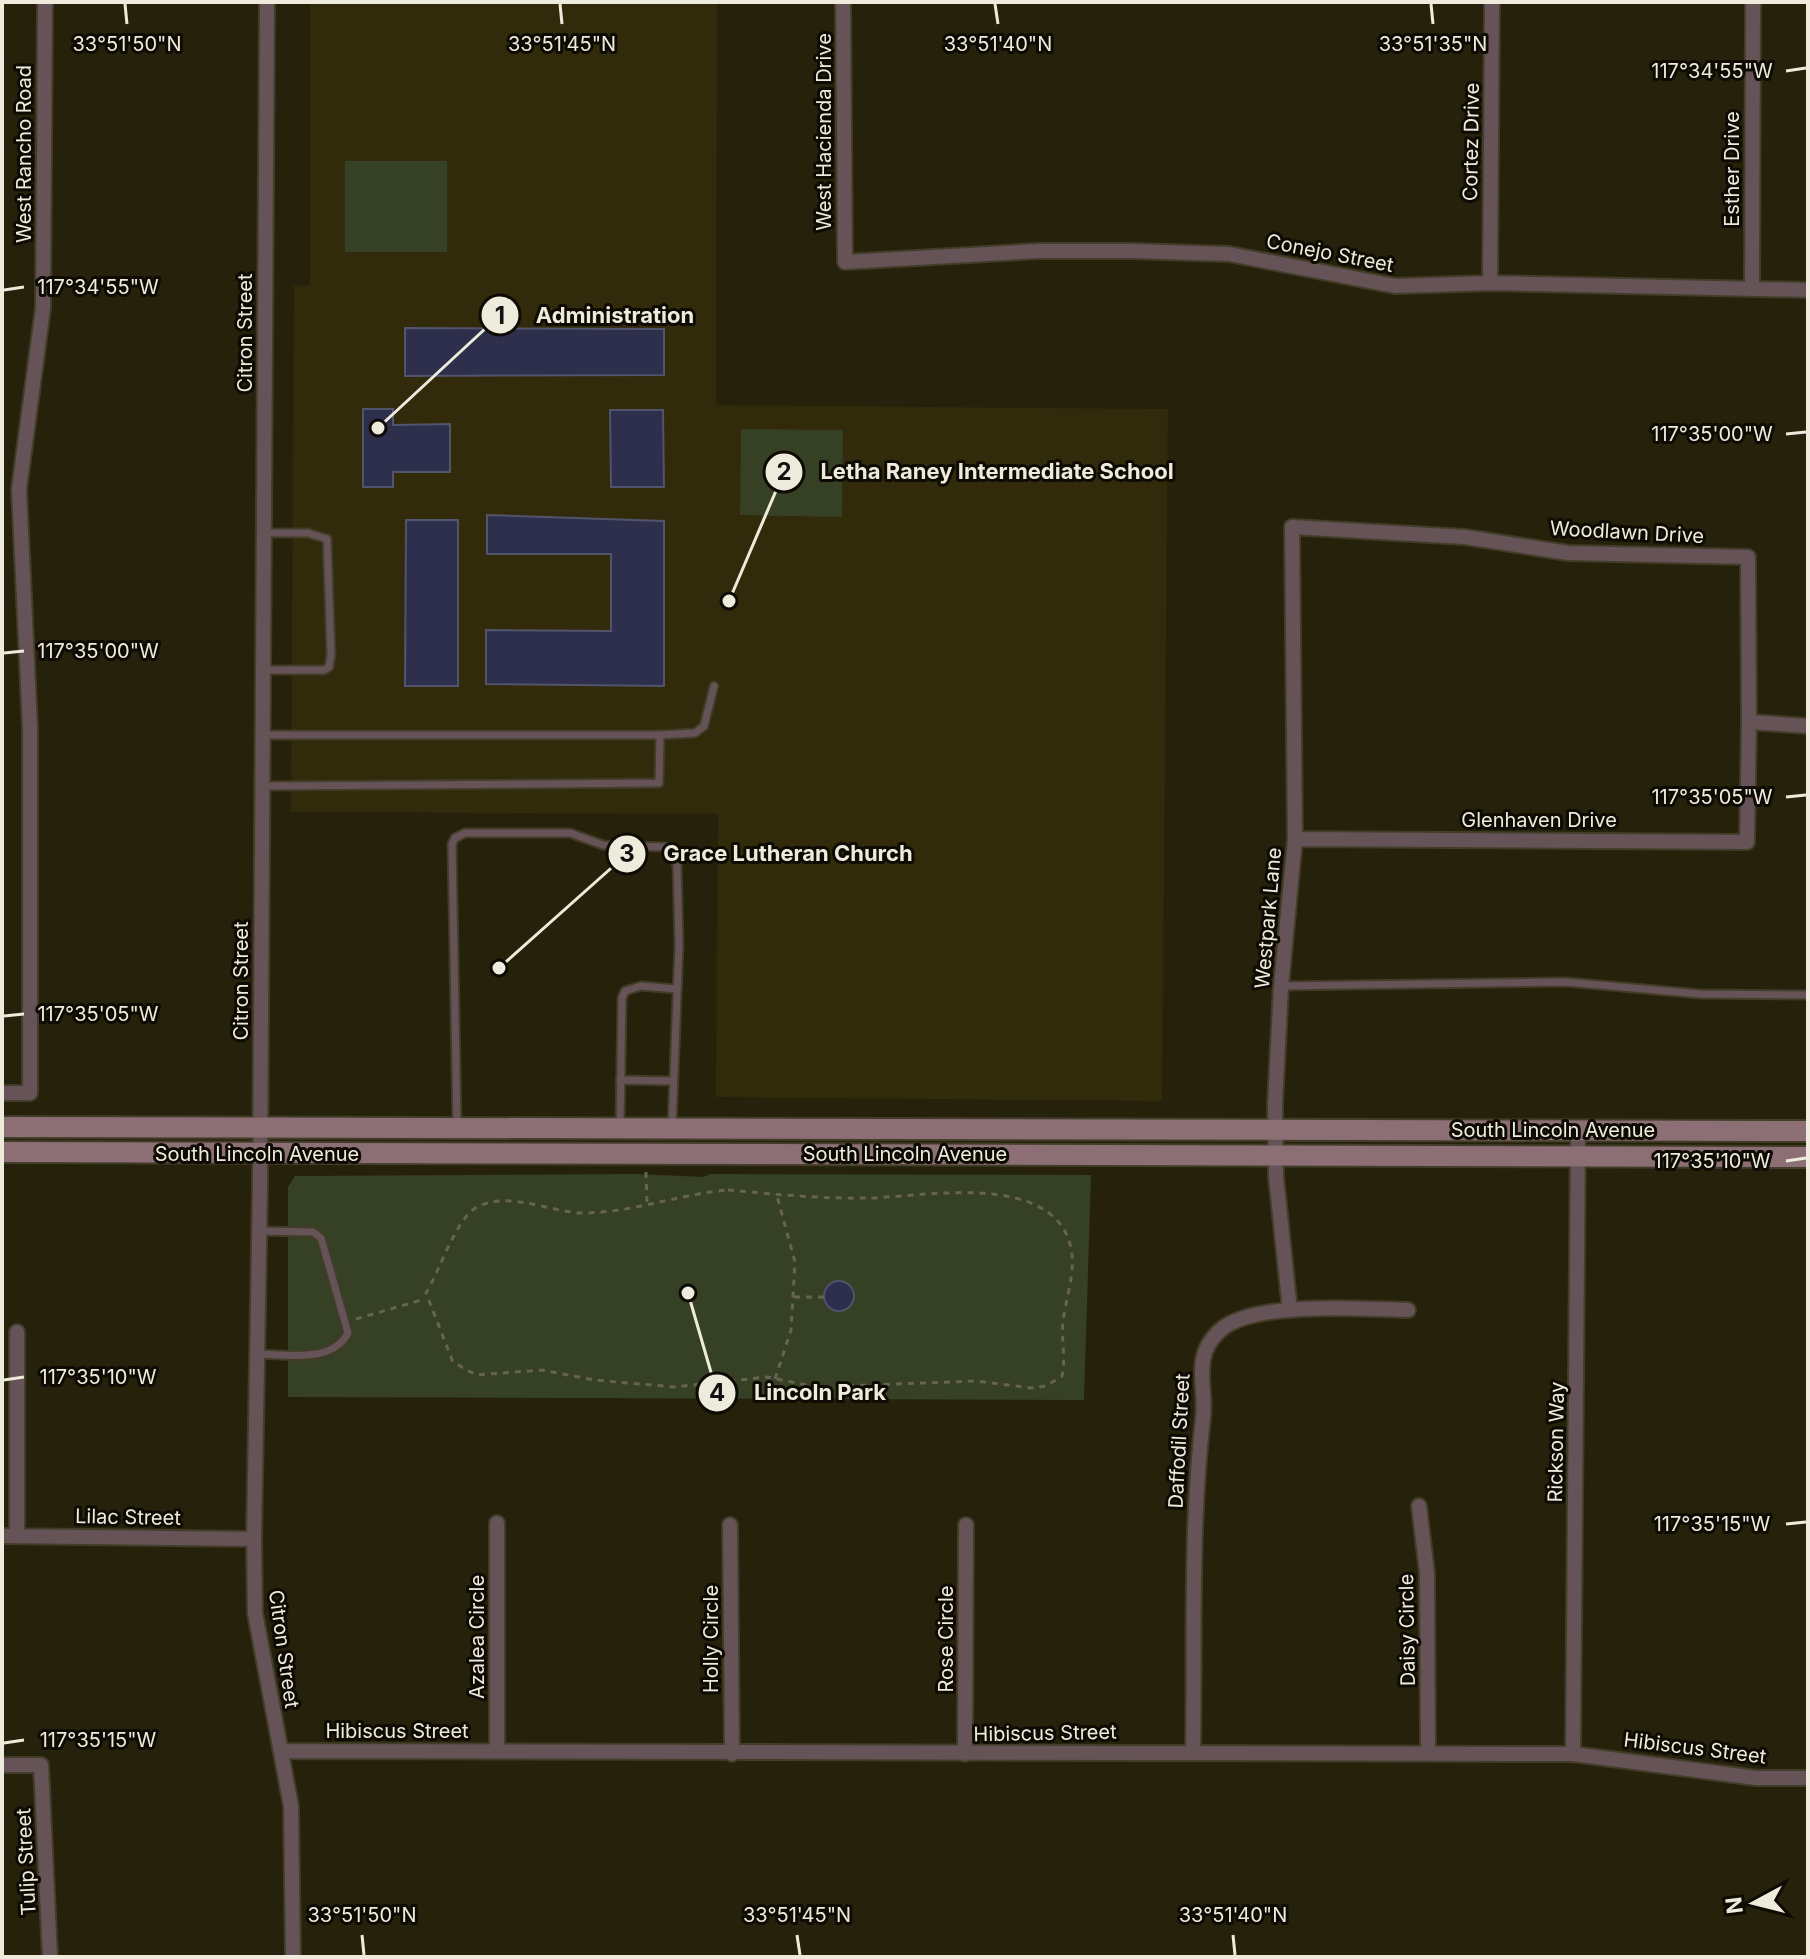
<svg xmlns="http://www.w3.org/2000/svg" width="1810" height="1959" viewBox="0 0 1810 1959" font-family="Inter,sans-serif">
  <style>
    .built { fill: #312a0b }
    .green { fill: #364025 }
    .building { fill: #2e2f4c; stroke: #52546b; stroke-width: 2 }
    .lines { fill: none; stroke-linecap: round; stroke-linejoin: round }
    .lane-casing { stroke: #423d28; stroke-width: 11 }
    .street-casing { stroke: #423d28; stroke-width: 18 }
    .secondary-casing { stroke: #423d28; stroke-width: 24 }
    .path { stroke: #68634f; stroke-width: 3; stroke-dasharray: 6 6; stroke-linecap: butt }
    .lane { stroke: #655357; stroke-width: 7 }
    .street { stroke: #655357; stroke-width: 14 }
    .secondary { stroke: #8b6f75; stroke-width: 20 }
    .ticks { fill: none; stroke: #eeebdd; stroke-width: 3 }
    .labels { text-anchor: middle; stroke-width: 6; stroke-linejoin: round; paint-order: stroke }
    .street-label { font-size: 20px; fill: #eeebdd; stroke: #0d0b03 }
    .ticks-label { font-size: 20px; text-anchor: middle; fill: #eeebdd; stroke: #0d0b03; stroke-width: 6; stroke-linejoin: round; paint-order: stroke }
    .leader { fill: none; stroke: #eeebdd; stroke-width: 3 }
    .callout-dot { fill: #eeebdd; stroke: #0d0b03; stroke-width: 3 }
    .mark-label { font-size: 24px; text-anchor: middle; font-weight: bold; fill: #111 }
    .callout-label { font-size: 22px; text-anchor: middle; font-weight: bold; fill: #eeebdd; stroke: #0d0b03; stroke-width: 6; stroke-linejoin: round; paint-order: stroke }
  </style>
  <rect width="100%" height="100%" fill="#26210a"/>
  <path class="built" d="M310,2H717L716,405L1168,409L1162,1101L716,1097L718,814L291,812L294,286L310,285Z"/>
  <path class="green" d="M345,161H447V252H345Z
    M741,429L843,430L842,517L740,515Z
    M638,1174L703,1177L710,1174L1091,1175L1084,1400L288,1397V1187L295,1176Z"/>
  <path class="building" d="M405,328L664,329V375L405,376Z
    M363,409H393V425L450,424V472H393V487H363Z
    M610,410H663L664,487H611Z
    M487,515L664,521V686L486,684V630L611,631V554H487Z
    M406,520H458V686H405Z
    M824 1296a15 15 0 1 1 30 0a15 15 0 1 1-30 0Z"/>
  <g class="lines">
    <g class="lane-casing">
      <path id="lane" d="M262,670H324L329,667L331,655L327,539L308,533H263
        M262,735H660L659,783L263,786
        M660,735L695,733L704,726L714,686
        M1281,986L1566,982L1700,994L1808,995
        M620,1080L673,1081
        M457,1126L452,844L455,838L465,833H570L603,845L666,847L677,864L679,945L672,1126
        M620,1126L622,998L625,991L641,986L677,989
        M257,1354C286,1354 332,1364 348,1333L321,1238L313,1232L259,1231"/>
    </g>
    <g class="street-casing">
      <path id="street" d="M267,2L260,1186L254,1539L255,1613L291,1806L293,1957
        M843,2L845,262L1038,251H1132L1229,254L1395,286L1490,283L1808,290
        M1490,283L1492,2
        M1752,289L1753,2
        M1295,839L1747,842L1749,722L1808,726
        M2,1093H30V728L19,489L43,308L45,2
        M1290,1310L1276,1177L1275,1104L1281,986L1295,839L1292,527L1465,537L1568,553L1748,557L1749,722
        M1419,1506L1427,1573L1428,1753
        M497,1523V1751
        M730,1525L732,1754
        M2,1536L254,1539
        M17,1536V1332
        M281,1751L1573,1754L1756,1778H1808
        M1193,1752C1195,1640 1190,1529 1203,1418C1206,1396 1198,1373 1205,1352C1209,1342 1215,1334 1223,1328C1258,1301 1364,1309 1408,1310
        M965,1754L966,1525
        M1573,1754L1578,1130
        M2,1765H41L50,1957"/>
    </g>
    <g class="secondary-casing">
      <path id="secondary" d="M2,1127L1808,1131
        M2,1152L1808,1157"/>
    </g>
    <path class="path" d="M646,1172L647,1205
      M728,1190C774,1194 821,1199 868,1198C923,1197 1054,1170 1071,1248C1076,1271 1066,1298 1063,1321C1061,1339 1066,1358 1062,1376L1046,1386L1032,1388L976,1381L816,1387L767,1377L674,1387L594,1380L542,1370L476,1375L453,1362L426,1293C439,1272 455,1222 474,1209C505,1189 549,1212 582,1213C632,1213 679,1194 728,1190Z
      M794,1297H824
      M356,1319L425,1299
      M775,1379L791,1330L795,1262L777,1196"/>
    <use href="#lane" class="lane"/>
    <use href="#street" class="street"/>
    <use href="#secondary" class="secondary"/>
  </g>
  <path class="ticks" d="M125,4L127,24M560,4L562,24M995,4L998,24M1431,4L1433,24M1786,71L1806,68M4,290L24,287M1786,434L1806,432M4,653L24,651M1786,797L1806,795M4,1016L24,1014M1786,1161L1806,1158M4,1380L24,1377M1786,1524L1806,1522M4,1743L24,1740M362,1935L364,1955M797,1935L800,1955M1233,1935L1235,1955"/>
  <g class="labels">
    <g class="street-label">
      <text transform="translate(824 132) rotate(-90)" y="7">West Hacienda Drive</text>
      <text transform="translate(1471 142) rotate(-89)" y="7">Cortez Drive</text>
      <text transform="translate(24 154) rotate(-90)" y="7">West Rancho Road</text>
      <text transform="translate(1732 169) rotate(-90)" y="7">Esther Drive</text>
      <text transform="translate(1330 253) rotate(11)" y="7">Conejo Street</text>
      <text transform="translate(245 333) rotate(-90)" y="7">Citron Street</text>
      <text transform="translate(1627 532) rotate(3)" y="7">Woodlawn Drive</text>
      <text x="1539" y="827">Glenhaven Drive</text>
      <text transform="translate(1268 918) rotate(-85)" y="7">Westpark Lane</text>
      <text transform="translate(241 981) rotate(-90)" y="7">Citron Street</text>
      <text x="1553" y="1137">South Lincoln Avenue</text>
      <text x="257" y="1161">South Lincoln Avenue</text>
      <text x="905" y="1161">South Lincoln Avenue</text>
      <text transform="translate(1179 1441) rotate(-87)" y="7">Daffodil Street</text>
      <text transform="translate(1556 1442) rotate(-89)" y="7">Rickson Way</text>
      <text transform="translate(128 1517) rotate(1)" y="7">Lilac Street</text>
      <text transform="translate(1407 1630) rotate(-91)" y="7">Daisy Circle</text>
      <text transform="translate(477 1637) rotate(-90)" y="7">Azalea Circle</text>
      <text transform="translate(711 1639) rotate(-90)" y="7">Holly Circle</text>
      <text transform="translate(946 1639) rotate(-90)" y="7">Rose Circle</text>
      <text transform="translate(284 1649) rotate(82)" y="7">Citron Street</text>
      <text x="397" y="1738">Hibiscus Street</text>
      <text transform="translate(1045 1733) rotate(-1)" y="7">Hibiscus Street</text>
      <text transform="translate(1695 1748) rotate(7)" y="7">Hibiscus Street</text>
      <text transform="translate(26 1862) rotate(-93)" y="7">Tulip Street</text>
    </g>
  </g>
  <g class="ticks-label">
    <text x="127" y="51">33°51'50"N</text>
    <text x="562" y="51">33°51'45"N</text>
    <text x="998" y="51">33°51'40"N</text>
    <text x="1433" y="51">33°51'35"N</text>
    <text x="1712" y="78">117°34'55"W</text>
    <text x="98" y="294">117°34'55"W</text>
    <text x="1712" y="441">117°35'00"W</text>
    <text x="98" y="658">117°35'00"W</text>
    <text x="1712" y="804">117°35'05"W</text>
    <text x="98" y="1021">117°35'05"W</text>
    <text x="1712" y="1168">117°35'10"W</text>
    <text x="98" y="1384">117°35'10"W</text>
    <text x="1712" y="1531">117°35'15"W</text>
    <text x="98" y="1747">117°35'15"W</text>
    <text x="362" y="1922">33°51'50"N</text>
    <text x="797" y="1922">33°51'45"N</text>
    <text x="1233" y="1922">33°51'40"N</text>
  </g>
  <path class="leader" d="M378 428L500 315M729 601L784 472M499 968L627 854M688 1293L717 1393"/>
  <g class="callout-dot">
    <circle cx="378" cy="428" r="8"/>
    <circle cx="729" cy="601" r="8"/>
    <circle cx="499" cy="968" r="8"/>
    <circle cx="688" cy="1293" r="8"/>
    <circle cx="500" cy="315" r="20"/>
    <circle cx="784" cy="472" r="20"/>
    <circle cx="627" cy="854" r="20"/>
    <circle cx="717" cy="1393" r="20"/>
  </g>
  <g class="mark-label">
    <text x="500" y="324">1</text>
    <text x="784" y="480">2</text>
    <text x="627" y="862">3</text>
    <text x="717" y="1401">4</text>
  </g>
  <g class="callout-label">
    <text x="615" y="323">Administration</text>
    <text x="997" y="479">Letha Raney Intermediate School</text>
    <text x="788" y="861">Grace Lutheran Church</text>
    <text x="820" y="1400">Lincoln Park</text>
  </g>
  <rect width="1810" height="1959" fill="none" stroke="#eeebdd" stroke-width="8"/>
  <g transform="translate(1754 1903) rotate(263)" stroke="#0d0b03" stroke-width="6" paint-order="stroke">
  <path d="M0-6L14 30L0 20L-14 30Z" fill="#eeebdd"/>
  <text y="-12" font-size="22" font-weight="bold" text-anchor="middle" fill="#eeebdd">N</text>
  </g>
</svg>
